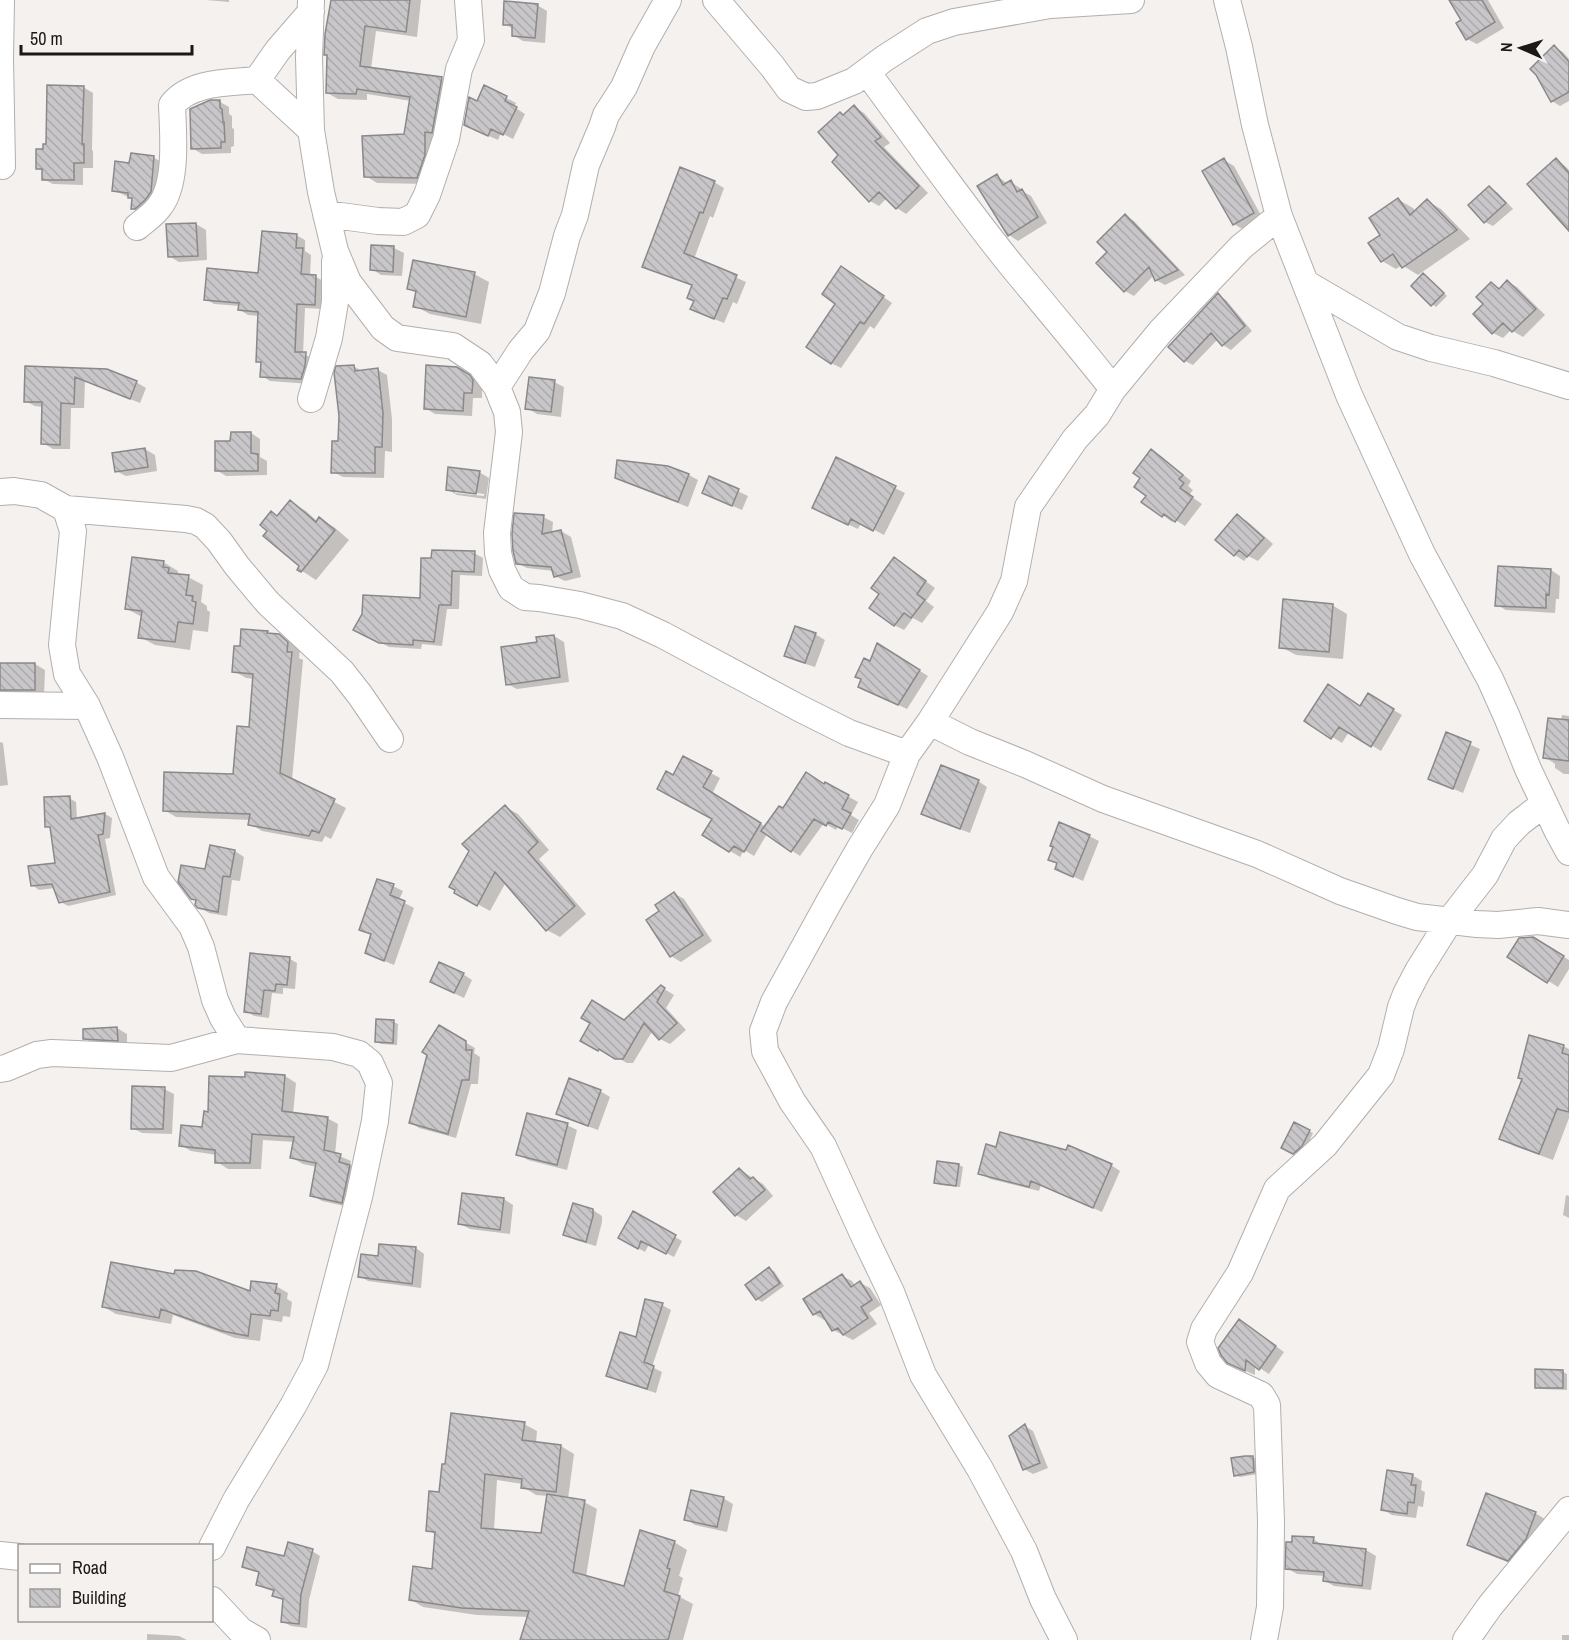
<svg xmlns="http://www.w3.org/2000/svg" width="1569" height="1640" viewBox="0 0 1569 1640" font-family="'Archivo Narrow',sans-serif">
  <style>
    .shadow { fill: #0003; fill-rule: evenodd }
    .building { fill: url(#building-back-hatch); stroke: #8a888b; stroke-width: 1.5 }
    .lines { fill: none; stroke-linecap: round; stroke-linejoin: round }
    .street-casing { stroke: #b2afad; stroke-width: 28 }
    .street { stroke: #fff; stroke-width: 26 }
  </style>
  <defs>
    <pattern id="building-back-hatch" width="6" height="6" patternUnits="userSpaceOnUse" patternTransform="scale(1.5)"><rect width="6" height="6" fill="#c8c6c9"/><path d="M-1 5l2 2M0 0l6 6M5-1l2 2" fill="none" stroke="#abaaac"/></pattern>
  </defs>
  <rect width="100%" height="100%" fill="#f4f1ee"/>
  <path class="shadow" d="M206,0H229V2Z
    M332,0H421L417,37L376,31L371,69L442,79L453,85L428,184L377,183L366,176L406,135L411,101L367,94V100L338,99L327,93Z
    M1451,0H1488L1504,28L1477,44L1467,39L1463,20Z
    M537,5L547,11L545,43L523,41L513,35L514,29L504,24Z
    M1554,47L1563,52L1569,59V101L1560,106L1552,101Z
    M83,87L93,93L92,150L93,151V168H83V185L53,184L43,179V171L38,168L44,151Z
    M485,87L516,103L514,107L525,114L513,139L501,133L498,140L475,130L477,103Z
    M220,102L229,107V114L232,116V128L234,129V146L231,147V153L202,154L192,148Z
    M854,107L864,113L890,143L884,147L928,193L906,214L897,208L887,198L879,206L870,201L840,155L844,116Z
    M153,157L163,163V176L142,214L132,208L133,199L113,190L131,165Z
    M1224,160L1234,166L1263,219L1244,230L1234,224Z
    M1556,160L1565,166L1569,170V229Z
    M997,176L1008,184L1011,182L1020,188L1022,191L1031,196L1047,223L1018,241L1009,235Z
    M714,182L724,188L713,218L710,216L694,259L746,282L737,304L733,302L724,323L702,314L695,301L693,286L653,271L644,266Z
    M1489,188L1497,192L1513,209L1493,226L1485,222Z
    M1399,200L1413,208L1416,212L1427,201L1441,209L1470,239L1418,275L1402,265L1396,269L1382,261V235Z
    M1125,216L1134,221L1185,275L1165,285L1156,280L1154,275L1134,296L1125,291L1109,252Z
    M196,224L206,230L207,260L179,262L169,256Z
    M296,235L305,240V251L311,255L310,276L316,277L325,282L323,309L305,308L303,354L314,359L310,384L270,381L262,376V364L257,361L259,316L248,315L240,310V306L214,304L206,299L259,274Z
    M373,246L394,248L404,253L402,276L381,275L372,269Z
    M474,274L489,282L481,324L430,314L415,306L418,294L409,289Z
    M851,274L892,303L874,329L870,326L841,368L831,363Z
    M1424,275L1447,296L1436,307L1432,304Z
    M1508,282L1517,287L1545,315L1523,337L1511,330L1503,338L1493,333L1485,304L1492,284L1501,289Z
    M1218,295L1226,300L1252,331L1231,350L1223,345L1218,339L1193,365L1185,361Z
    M353,366L362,371L378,370L387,375L392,419V452L385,451L384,478L343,477L333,472Z
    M26,367L136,382L146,388L140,403L85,381L84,408H71L70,449H53L43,443V407L35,406L25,401Z
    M467,374L479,382L482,386V398H473L472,416L435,414L425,408Z
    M554,382L564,387L561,417L537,414L527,408Z
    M251,433L260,439V457L267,461V475L226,476L216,470L232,442Z
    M145,449L155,455L157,471L126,476L116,471Z
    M1151,451L1161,456L1191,481L1188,486L1193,490L1189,495L1202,504L1185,526L1174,519L1172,522L1143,501L1148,495L1142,478Z
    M836,459L905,493L884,535L861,523L858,529L823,513Z
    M479,472L489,478L486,499L457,495L447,489ZM455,490L484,494V496L455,493Z
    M689,475L698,480L688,507L626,483L616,477Z
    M710,478L748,496L742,510L714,498Z
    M291,502L306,511L318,522L319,519L334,527L349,540L316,580L299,569L301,565L269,531L272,513L279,517Z
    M1237,516L1247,521L1273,544L1258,561L1248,556L1244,561L1235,555Z
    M543,517L553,522L552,533L561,531L571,537L581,577L565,581L555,576L554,571L527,568L517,563Z
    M474,553L483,558L482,576L460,575L459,609H447L442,646L422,644L421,649L389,647L364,634L422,600L423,560Z
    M895,559L935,588L926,601L934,607L922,623L913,618L904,630L894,625L881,594Z
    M163,562L178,571V575L188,577L203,585L201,602L207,606V610L210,612L208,632L193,630L190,650L155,645L140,637L142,617L127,609Z
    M1551,570L1560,576L1559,599H1556L1555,613L1506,610L1497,605Z
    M1332,605L1347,614L1343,659L1296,655L1281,647Z
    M267,633L271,635H279L291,643L300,650L299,658L303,660L292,780L346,808L331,839L325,836L322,842L262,831L250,824L251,820L176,817L164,810L234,776L250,728L254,679L246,678L234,671L241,648Z
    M815,634L825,640L815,667L796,661L786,655Z
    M554,636L564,642L569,682L517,689L507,684Z
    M886,650L928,676L907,709L868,691L862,679L870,663Z
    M0,664H35L45,670L44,695L0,698Z
    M1368,695L1402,715L1381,751L1349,732L1342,743L1306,720L1361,707Z
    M1562,715L1569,716V774H1564L1555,768V764L1545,757L1561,721Z
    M1447,734L1480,749L1463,793L1440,783Z
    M0,742L3,743L8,785L0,786Z
    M683,758L720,778L712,794L766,827L784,810L826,784L858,802L851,815L859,820L852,833L838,826L836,830L824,823L800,856L767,834L754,856L744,850L740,857L704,835L714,819L673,777Z
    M978,781L987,787L970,833L933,819L923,813Z
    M69,798L76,802L77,819L105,814L112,818L110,838L105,839L116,895L68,906L61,902L55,888L39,890L32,885L57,864L52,829L47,826Z
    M505,807L518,814L549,850L539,859L586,914L560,937L547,930L506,882L490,911L456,892Z
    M1089,836L1099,841L1083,881L1057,869L1058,864L1050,859Z
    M235,851L244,857L240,881L232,880L227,916L209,913L199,907L197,901L192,898L206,871Z
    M393,886L403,891L399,900L414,908L394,965L377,958L372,936L361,929Z
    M675,894L684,899L712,941L681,962L671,956L648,920L662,911Z
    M1543,944L1569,960V969L1558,987L1509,956Z
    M290,959L297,963L295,989L283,988V994L272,993L269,1018L254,1016L246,1011Z
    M463,974L472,980L464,998L441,987Z
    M661,987L674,995L666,1008L686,1030L670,1044L660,1039L653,1030L633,1063H627L609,1053L608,1055L582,1040L624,1021Z
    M394,1022L398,1024L397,1045L381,1044L377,1042Z
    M439,1027L475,1048L474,1053L480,1057L478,1084H471L456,1138L419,1128L410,1122Z
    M117,1028L127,1034V1045L94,1044L85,1038Z
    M1563,1046L1569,1049V1118L1553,1160L1514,1146L1501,1138Z
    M285,1076L296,1083L293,1114L327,1118L338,1124L335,1154L351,1161L350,1166L361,1172L353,1208L322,1201L311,1195L317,1167L303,1164L292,1158L295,1142L263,1140L261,1169H228L217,1162V1155L191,1151L180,1145L203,1129L210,1114L246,1079Z
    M164,1089L174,1094L172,1134L142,1133L132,1128Z
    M600,1091L610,1097L598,1130L567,1119L558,1113Z
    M1295,1124L1313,1133L1306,1148L1299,1155L1283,1147Z
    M567,1125L577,1130L567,1170L528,1160L518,1154Z
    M959,1165L963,1167L960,1187L940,1185L936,1182Z
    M1111,1165L1120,1171L1102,1212L1041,1185L1039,1191L990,1179L980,1173Z
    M740,1170L763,1184L773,1196L746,1221L736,1215L715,1192Z
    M1566,1195L1569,1196V1218L1563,1215Z
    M504,1199L513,1205L510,1234L470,1229L460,1224Z
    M593,1210L602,1216V1222L596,1246L575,1240L565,1234Z
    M633,1213L682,1241L674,1257L649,1244L645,1252L620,1238Z
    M416,1248L424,1254L421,1288L368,1281L360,1276Z
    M769,1269L774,1271L784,1286L762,1302L757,1299L747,1285Z
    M176,1276L251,1293L276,1286L288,1293L287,1299L292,1302L290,1317L283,1316L282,1322L263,1319L260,1341L235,1338L173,1315L171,1324L116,1314L104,1307Z
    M842,1276L852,1281L855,1286L860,1283L870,1288L881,1305L869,1313L877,1324L853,1340L833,1330L826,1318L824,1320L814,1314Z
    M662,1305L671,1310L652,1367L662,1372L656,1393L616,1380L608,1375Z
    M1249,1327L1284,1352L1269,1374L1255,1365V1375L1239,1368Z
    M1537,1371L1563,1372L1567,1374V1390L1541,1389L1536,1387Z
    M524,1424L537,1431L536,1443L561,1446L574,1454L568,1499L584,1502L597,1509L586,1577L625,1588L674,1542L687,1550L679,1576L683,1578L678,1596L693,1604L683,1640H522L529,1617L477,1615L423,1607L410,1599L433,1571L436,1535L428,1530L441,1494ZM497,1480L523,1484V1487L536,1495L548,1496L542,1534L494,1530Z
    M1025,1426L1033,1431L1048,1468L1033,1474L1024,1469Z
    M1253,1457L1257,1460L1258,1474L1240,1477L1235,1475Z
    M1412,1475L1422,1481L1421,1490L1425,1492L1423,1507L1418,1506L1416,1518L1392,1515L1382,1509Z
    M723,1498L733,1504L727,1532L695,1525L686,1519Z
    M1535,1513L1550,1522L1523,1568L1484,1553L1469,1545Z
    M1313,1539L1323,1545L1366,1550L1376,1556L1371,1590L1334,1586L1325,1581V1576L1297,1574L1287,1568Z
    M312,1551L320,1556L309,1600L307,1628L291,1626L283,1622L284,1601L274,1596L275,1592L266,1589L257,1584L260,1573L243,1566L285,1558Z
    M147,1634L179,1636L187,1640H147Z
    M1562,1635H1569V1640H1562Z"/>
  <path class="building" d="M331,0H410L406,32L365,26L360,66L442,77L432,133L425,132V155L417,178L364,177L362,136L404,134L410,97L357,89L356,94L326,93L327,55H324L325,34Z
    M1449,0H1482L1495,22L1466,40L1456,23L1461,20Z
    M504,1L538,4L535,38L512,36V25H503Z
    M1554,45L1569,62V92L1551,102L1536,75L1530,69Z
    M47,85L84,86L82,144H84V163H74V180H42V169H36V149H43V144H46Z
    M484,85L507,96L505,101L517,107L503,135L491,129L488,136L464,125L469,97L477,101Z
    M210,100H220V108L222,109L223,122H224L225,142H221V148L191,149L190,109Z
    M854,105L881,137L875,141L919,186L896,209L879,192L869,202L832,162L838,155L818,132L840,112L843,115Z
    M131,153L154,156L151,192L145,200L135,209H131L132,198H128V193L112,191L115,161L129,163Z
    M1224,158L1254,213L1233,225L1202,171Z
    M1556,158L1569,173V231L1527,184Z
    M680,167L715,181L703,213L700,212L684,253L737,275L727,299L723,298L714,319L690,309L694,301L687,298L692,285L642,267Z
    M997,174L1003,185L1011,180L1017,192L1022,189L1038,217L1008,236L977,186Z
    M1489,186L1506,203L1484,223L1468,205Z
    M1398,198L1410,215L1427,199L1457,230L1402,268L1393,254L1381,262L1368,243L1380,235L1369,218Z
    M1125,214L1178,270L1155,281L1149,267L1124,292L1096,263L1107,252L1097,242Z
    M196,223L198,256L168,257L166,224Z
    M262,231L297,234L296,248H303L301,274L316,275L315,305L297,304L295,352H306L305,366L301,379L260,377L261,362H256L258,312L238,310L239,303L204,300L207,268L258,273Z
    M371,245L394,246L393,272L370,270Z
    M413,260L475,272L466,317L413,307L416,291L407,289Z
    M841,266L884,296L864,324L860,322L831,364L806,347L835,304L822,294Z
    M1423,273L1444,293L1431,306L1411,286Z
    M1507,280L1536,309L1512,332L1503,323L1492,334L1473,314L1483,304L1476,297L1491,282L1499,289Z
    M1218,293L1245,326L1222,346L1211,333L1184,362L1168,347Z
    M354,365L355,371L378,368L383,413L382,447H375V473H331L332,441H338L339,416L334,372L336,366Z
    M426,365L457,367L470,375L473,380L472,393H464L463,411L424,409Z
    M25,366L107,369L137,381L130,399L75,377L74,404L61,403L60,445L41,444L42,402H24Z
    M529,377L555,380L551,412L525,409Z
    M231,432H251V453L258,454V471H215V441H230Z
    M145,448L148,467L115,472L112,453Z
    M1151,449L1183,475L1179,479L1184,483L1180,488L1193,497L1175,522L1164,514L1162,517L1141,502L1146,496L1134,487L1140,478L1133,473Z
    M836,457L896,486L873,531L851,519L848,525L812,508Z
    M617,460L668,466L689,474L678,502L615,478Z
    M448,467L480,471L476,494L446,490Z
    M709,476L739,489L732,506L702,493Z
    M290,500L316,522L319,517L335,530L301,572L297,570L299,566L263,536L267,531L260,525L271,511L277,516Z
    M514,513L544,515L542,534L561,530L572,572L554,577L551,567L516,564L513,551L512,534Z
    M1237,514L1264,538L1247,557L1239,550L1234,556L1215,540Z
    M432,550L475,551L474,572L452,571L451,605H439L434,642L413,640V645L379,643L353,630L362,614L363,595L420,598L421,558H431Z
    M132,557L164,561L163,567L169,568L168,573L189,575L186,595L193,596L192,601L196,602L193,624L178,622L175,642L138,638L142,611L125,609Z
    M894,557L926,581L917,594L925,600L911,618L904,613L894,626L869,608L879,594L871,588Z
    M1498,566L1551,569L1549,595L1546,594V608L1495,606Z
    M1283,599L1333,604L1329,652L1279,648Z
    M795,626L816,633L805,663L784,656Z
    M241,629L268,631L267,633L279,634L288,642L287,652H292L280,773L335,799L319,833L312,830L309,836L248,825L250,814L163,811L164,772L233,774L237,726L249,727L253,674L232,672L234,646H240Z
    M554,635L560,677L506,685L501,647L537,642L536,637Z
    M877,643L920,670L898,705L858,687L861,679L855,677L864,658L870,661Z
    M0,663H35V690H0Z
    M1328,684L1360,706L1368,693L1394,709L1371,747L1339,727L1331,739L1304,721Z
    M1548,718L1569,720V761L1543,758Z
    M1446,732L1471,742L1453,789L1428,779Z
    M683,756L712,771L703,787L761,823L744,852L734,846L729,852L702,835L712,819L657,789L666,771L673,775Z
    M941,765L979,780L960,829L921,814Z
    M806,772L824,784L825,782L849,795L842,809L851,813L842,829L828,822L826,826L814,819L791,852L761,831L779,806L783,808Z
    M70,796L71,819L105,813L103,834L98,835L110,892L59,903L52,884L31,886L28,866L55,863L50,827H45L44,797Z
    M505,805L538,842L528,852L575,906L546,931L495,872L477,906L454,893L455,890L449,887L469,851L462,844Z
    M1059,822L1090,835L1073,877L1055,869L1057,863L1048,860L1053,847L1050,846Z
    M210,845L235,850L230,877L223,876L218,912L198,908L195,905L196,900L191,899L178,882L181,865L205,869Z
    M377,879L394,884L390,895L405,901L384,961L365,953L371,934L359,930Z
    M674,892L703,935L670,957L646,920L659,911L655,905Z
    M1533,937L1564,956L1547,983L1507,957L1519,938Z
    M250,953L290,957L287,985L276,984L275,991L264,990L261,1014L244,1012Z
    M439,962L464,973L454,993L430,982Z
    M661,985L665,988L657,1002L677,1023L659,1040L644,1023L623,1059H615L599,1049L598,1051L580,1041L590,1023L581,1018L592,1000L624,1020Z
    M376,1019L394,1020L393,1043L375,1042Z
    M439,1025L466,1041V1050H472L469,1080H462L448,1134L409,1123L427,1055L422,1052Z
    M117,1027L118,1041L83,1039V1029Z
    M1529,1035L1564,1045L1562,1053L1569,1055V1112L1557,1109L1539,1154L1499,1139L1522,1079L1518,1078Z
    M245,1072L285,1075L282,1111L328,1117L324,1150L341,1154L339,1162L350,1165L342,1203L310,1196L316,1163L290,1158L294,1137L252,1134L250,1163H215V1150L179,1146L181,1125L202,1127L204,1111L208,1112L209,1076L245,1077Z
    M569,1078L601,1090L588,1126L556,1114Z
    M132,1086L165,1087L163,1129H131Z
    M527,1113L568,1123L557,1165L516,1155Z
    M1294,1122L1310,1130L1302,1146L1293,1154L1281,1148Z
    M1000,1132L1066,1150L1068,1145L1112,1164L1093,1208L1031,1181L1029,1187L978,1174L986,1144L996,1147Z
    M937,1161L959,1164L956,1186L934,1183Z
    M739,1168L750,1179L753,1177L765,1190L735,1216L713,1192Z
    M462,1193L504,1198L500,1230L458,1224Z
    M573,1203L593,1209V1216L586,1242L563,1235Z
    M633,1211L676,1235L666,1254L641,1241L638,1249L618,1238Z
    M379,1244L416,1247L412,1284L358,1277L361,1254L378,1256Z
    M111,1262L174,1274L175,1270L196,1271L250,1291L251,1281L277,1284L275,1293L280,1294L278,1311L271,1310L270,1316L251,1314L248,1336L222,1331L161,1309L159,1318L102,1307Z
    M769,1267L780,1283L756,1300L745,1285Z
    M842,1274L851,1287L860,1281L872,1300L861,1307L868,1318L843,1335L838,1328L832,1331L820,1311L813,1315L803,1299Z
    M645,1299L663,1303L644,1362L654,1366L647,1389L606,1376L620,1332L636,1337Z
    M1239,1319L1276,1346L1259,1370L1246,1360L1245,1371L1227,1363L1221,1355L1218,1348Z
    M1535,1369L1563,1370V1388H1535Z
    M451,1413L525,1422L522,1440L561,1445L556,1492L521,1488L522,1479L485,1474L481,1528L541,1533L547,1494L585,1500L573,1572L624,1586L640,1530L675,1541L667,1568L670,1569L664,1591L680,1596L668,1640H520L529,1611L462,1608L409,1600L413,1566L432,1569L435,1532L426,1531L429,1491L439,1492L442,1464H445Z
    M1025,1424L1040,1463L1023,1470L1009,1436Z
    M1245,1456H1253L1254,1472L1234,1476L1231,1458Z
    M1387,1470L1413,1474L1411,1485H1416L1414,1503L1408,1502L1407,1514L1381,1510Z
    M691,1490L724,1497L717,1527L684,1520Z
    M1486,1493L1536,1512L1526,1539L1508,1561L1467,1545Z
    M1292,1536L1314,1537L1313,1543L1366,1549L1362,1586L1323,1581L1324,1572L1285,1569L1286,1542H1292Z
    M288,1542L313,1549L301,1594L299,1624L281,1622L283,1599L272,1596L274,1590L256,1585L259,1572L242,1567L247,1547L284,1556Z"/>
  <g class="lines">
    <g class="street-casing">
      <path id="street" d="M1,0L0,58L2,166
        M311,0L309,58L311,130L321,192L335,251L348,282L383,328L397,338L453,346L480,364L497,387L507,412L509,432L497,533L498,553L502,570L511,588L525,597L539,598L580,605L622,616L663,635L799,708L849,733L907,754
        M716,0L772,66L789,89L806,97L817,96L854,81L885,58L927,31L954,22L1050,5L1131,0
        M1227,0L1239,47L1255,125L1279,216L1349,395L1422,554L1490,679L1507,717L1528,769L1557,830L1569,852
        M867,72C915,137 961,203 1012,266C1046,307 1080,347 1113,389
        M257,80L311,130
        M326,214L378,221L403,222L417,215L427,195L446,139L459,69L471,40L468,0
        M137,227C144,221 153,215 159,207C178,184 173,133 172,105C191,81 229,83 257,80L278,50L311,12
        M1307,284L1398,337L1431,348L1494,363L1569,386
        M497,387L521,350L537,331L552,293L567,236L575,215L586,165L602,127L606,115L624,87L642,46L668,0
        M311,399L329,338L335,302V261
        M0,492L14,491L41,495L66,509L73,531L62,645L67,674L87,706L110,757L156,877L192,926L201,947L215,1000L223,1018L237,1040
        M66,509L186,519L196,521L205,526L219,541L237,566L268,603L342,672L360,695L390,739
        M0,705L87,706
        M930,722L970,742L1025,764L1103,799L1257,854L1340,891L1397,911L1417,917L1477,924L1498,925L1538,921L1569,925
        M0,1069L6,1068L37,1055L52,1053L171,1058L237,1040L333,1047L359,1054L370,1063L379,1083L375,1121L359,1197L315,1365L293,1406L236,1500L212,1547
        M0,1555L20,1557
        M212,1600L241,1631L257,1640
        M1064,1640L1043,1599L1024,1551L980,1469L923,1375L891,1292L865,1238L823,1146L792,1101L765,1051L763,1031L774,1002L829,902L860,848L887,805L907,754L930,722L1000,612L1014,581L1028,507L1075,439L1097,415L1113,389L1161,331L1241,247L1279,216
        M1264,1640L1270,1607L1271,1521L1267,1405L1261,1395L1218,1375L1208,1363L1200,1342L1204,1329L1240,1273L1277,1189L1325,1145L1381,1075L1391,1049L1401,1007L1406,994L1418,971L1450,920L1485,875L1504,839L1519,823L1544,804
        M1466,1640L1490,1606L1569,1510"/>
    </g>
    <use href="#street" class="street"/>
  </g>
  <rect x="18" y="1544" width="195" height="78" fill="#f4f1ee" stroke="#9d9b98" stroke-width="1.5"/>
  <rect x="30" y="1564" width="30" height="9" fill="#ffffff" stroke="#9d9b98" stroke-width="1.5"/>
  <text x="72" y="1574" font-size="18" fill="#1a1918">Road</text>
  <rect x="30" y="1589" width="30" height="18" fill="url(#building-back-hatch)" stroke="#9d9b98" stroke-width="1.5"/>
  <text x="72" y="1604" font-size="18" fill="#1a1918">Building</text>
  <g transform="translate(1521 48) rotate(273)" stroke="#f4f1ee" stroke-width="4.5" paint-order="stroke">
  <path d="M0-4.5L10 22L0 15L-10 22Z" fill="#1a1918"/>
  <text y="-9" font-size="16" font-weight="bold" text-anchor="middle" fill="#1a1918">N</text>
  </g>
  <path d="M21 45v9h171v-9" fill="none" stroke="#1a1918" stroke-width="3"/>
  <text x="30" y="45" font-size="18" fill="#1a1918" stroke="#f4f1ee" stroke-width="4.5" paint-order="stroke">50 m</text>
</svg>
